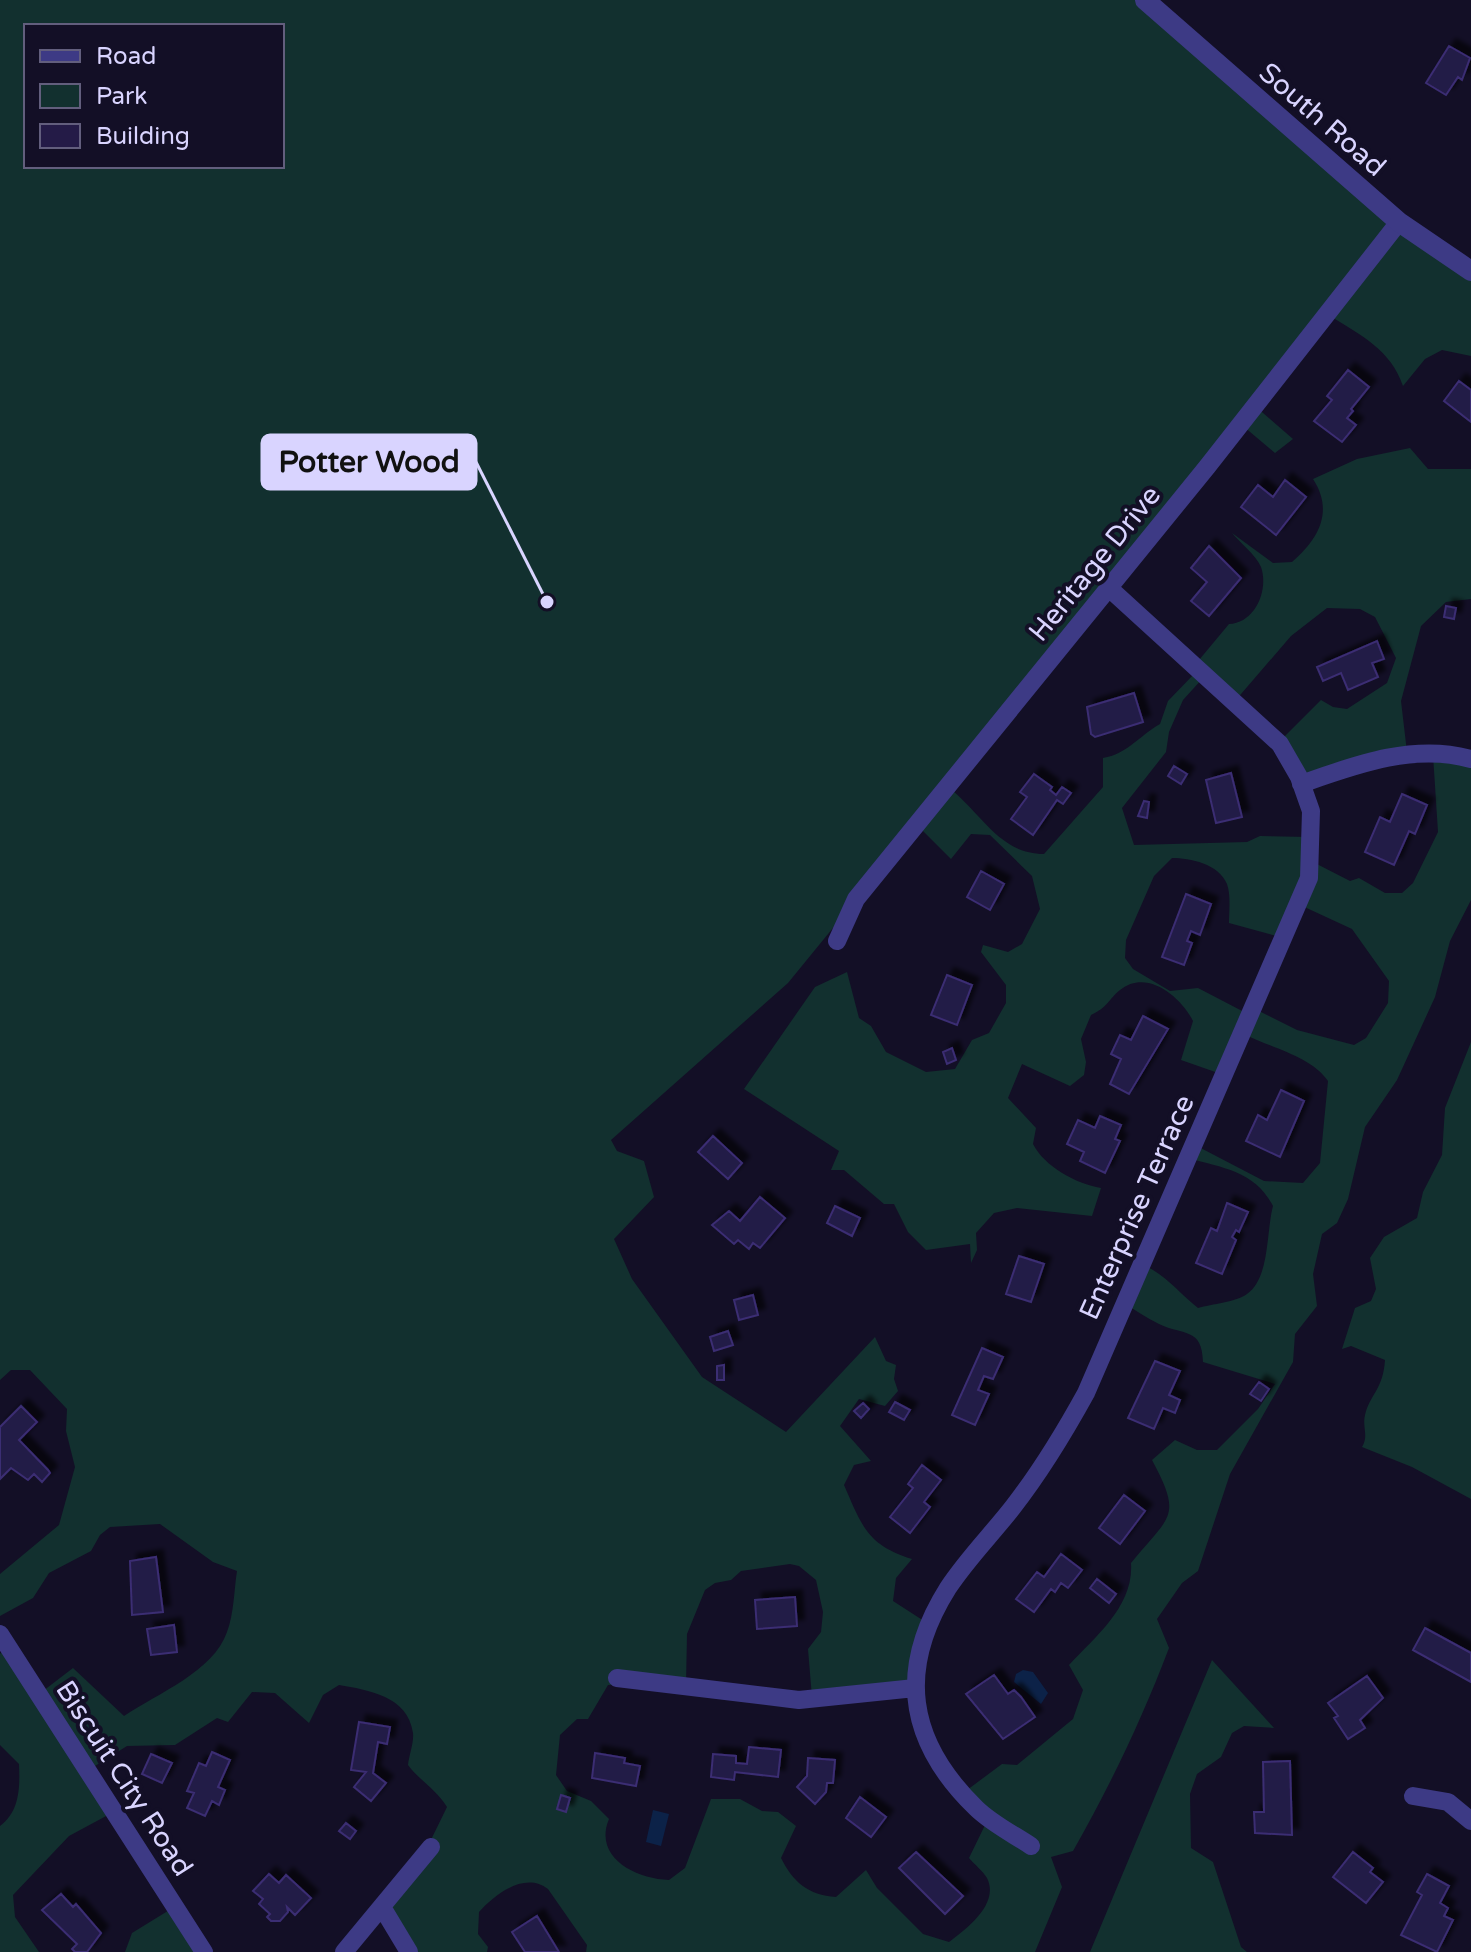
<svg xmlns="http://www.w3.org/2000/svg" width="1471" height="1952" viewBox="0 0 1471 1952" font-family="'Varela Round',sans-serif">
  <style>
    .green { fill: #12302f; fill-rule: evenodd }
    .water { fill: #0c2248 }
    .building { fill: #241b47; stroke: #3b2d73; stroke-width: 2; filter: url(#shadow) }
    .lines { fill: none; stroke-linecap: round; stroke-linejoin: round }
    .minor { stroke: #3d3a85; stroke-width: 18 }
    .tertiary { stroke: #3d3a85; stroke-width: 20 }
    .labels { text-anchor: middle; stroke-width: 8; stroke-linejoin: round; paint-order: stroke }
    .street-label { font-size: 28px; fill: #d9d4ff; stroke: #130f26 }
    .leader { fill: none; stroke: #d9d4ff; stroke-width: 3 }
    .callout-dot { fill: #d9d4ff; stroke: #130f26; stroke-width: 3 }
    .callout { fill: #d9d4ff; stroke: #d9d4ff; stroke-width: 3 }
    .callout-label { font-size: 30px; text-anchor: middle; font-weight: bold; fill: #111 }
  </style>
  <defs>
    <filter id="shadow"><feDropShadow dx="7" dy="-7" stdDeviation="2" flood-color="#0009"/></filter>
  </defs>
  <rect width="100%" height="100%" fill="#130f26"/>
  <path class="green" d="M0,0H1146L1471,273V356L1442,350L1425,359L1403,386C1391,350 1361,335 1330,316L1255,406L1293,439L1275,453L1243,426L948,787C981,812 999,854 1044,854L1103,787V758C1127,754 1139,736 1160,724L1168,701L1196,672L1194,666L1229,624C1255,623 1269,590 1261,567C1256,555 1240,543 1232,533L1273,563L1292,562C1319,539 1334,511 1313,479L1357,459L1410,448L1428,469H1471V599L1446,602L1421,626L1401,701L1407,752L1306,782L1279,742L1321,700L1333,707L1347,709L1387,683L1396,658L1375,617L1360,609L1327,608L1291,636L1235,701L1203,678L1183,700L1169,732L1166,752L1122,808L1134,845L1247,842L1260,836L1308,837L1311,861L1350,881L1359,878L1385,893H1402L1413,883L1438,832L1433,755L1471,759V900L1450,941L1435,997L1397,1080L1365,1127L1348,1199L1337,1223L1322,1234L1313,1274L1317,1306L1295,1334L1293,1362L1230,1474L1198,1571L1182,1583L1157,1619L1169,1648C1142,1719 1111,1784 1073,1851L1051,1857L1062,1887L1035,1952H586L587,1945L548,1889C525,1871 495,1894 479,1912L478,1934L488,1947L487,1952H407L381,1911L425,1852L447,1807C436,1789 420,1781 408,1765C409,1755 414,1743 413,1733C408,1696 368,1690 339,1685L323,1695L309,1723L275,1693L252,1692L228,1722L217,1718L175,1745L127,1746L87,1771L108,1815L69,1836L13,1895L15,1917L39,1952H0V1826C20,1811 20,1787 19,1764L0,1745V1654L4,1649L43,1691L73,1668L124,1716C158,1693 213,1672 227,1632C234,1614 234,1590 237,1571L213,1562L160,1524L110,1527L100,1535L91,1551L49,1573L33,1598L0,1616V1574L59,1525L75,1467L66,1431L67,1409L30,1370H11L0,1380ZM26,26H282V166H26ZM917,825L951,859L971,834L990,835L1032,876L1040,909L1022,944L1008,952L983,945L981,952L1006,985V1003L989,1033L972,1040L955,1069L926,1072L886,1052L871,1026L859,1018L847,972L815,987L744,1089L839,1151L831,1170H844L884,1204H894L908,1232L926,1250L970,1244L971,1263L977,1250L976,1233L994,1213L1017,1208L1092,1216L1101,1188C1076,1184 1044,1166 1033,1144L1036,1128L1008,1098L1022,1064L1070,1086L1084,1075L1086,1062L1081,1039L1091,1015C1108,1007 1108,1000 1120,990C1147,968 1181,997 1193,1021L1181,1060L1221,1074L1244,1034C1271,1048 1311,1056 1328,1081L1320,1163L1303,1183L1264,1181L1193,1144L1188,1158C1223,1168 1255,1171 1273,1206C1266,1232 1270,1278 1247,1294C1236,1302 1212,1304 1198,1308C1178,1292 1164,1273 1141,1264L1124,1303C1135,1310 1147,1318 1159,1324C1184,1336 1202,1327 1203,1362L1275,1384L1258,1409L1217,1450H1197L1175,1440L1152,1460C1183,1518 1170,1515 1131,1563C1134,1606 1096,1636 1069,1665L1083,1690L1073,1719L1017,1765L1002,1764L963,1793L987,1821L969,1858C974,1864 983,1871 987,1878C1000,1904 966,1929 949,1942L923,1934L877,1888L866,1870L836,1897C808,1895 793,1882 781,1858L796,1826L778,1812L762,1811L740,1799H711L685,1868L669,1880C635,1879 593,1857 609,1819L591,1801L567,1791L556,1775L560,1735L577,1719H588L608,1685L686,1684L687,1634L705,1590L715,1583L731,1580L741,1571L790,1564L799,1566L816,1580L823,1612L821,1632L808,1649L812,1697L912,1681L924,1621L893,1601L896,1578L912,1559C867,1545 862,1526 844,1485L854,1465L871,1461L840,1426L859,1399L885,1406L898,1391L894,1379L896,1365L886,1361L875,1337L786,1432L702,1377L632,1279L614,1239L654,1197L644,1161L617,1151L611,1140L788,983ZM1172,858C1190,858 1219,864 1227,884C1231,895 1229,912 1229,923L1280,937L1298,904L1352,929L1389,981L1388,1003L1366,1038L1354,1045L1297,1030L1255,1009L1246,1013L1198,988L1170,991L1133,969L1125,958L1126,940L1154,876Z
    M1471,1042V1499L1412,1467L1362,1447C1369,1436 1362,1427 1365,1415C1370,1394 1383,1390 1385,1360L1351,1346L1342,1349L1355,1308L1371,1301L1376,1289L1370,1258L1384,1237L1417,1218L1423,1192L1442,1155L1445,1108Z
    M1212,1660L1274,1728L1244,1726L1232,1733L1221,1757L1197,1774L1190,1794L1191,1848L1213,1862L1241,1947L1247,1952H1090Z
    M171,1909L202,1952H125L132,1933Z"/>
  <path class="water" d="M1023,1670L1033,1672L1048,1693L1041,1704L1014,1682L1016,1674Z
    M653,1810L669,1814L661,1846L646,1842Z"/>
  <path class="building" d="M1449,46L1470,58L1462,80L1458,77L1446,95L1426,83Z
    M1348,370L1369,387L1351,409L1353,411L1347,418L1356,425L1342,442L1314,421L1332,400L1327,396Z
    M1459,381L1471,390V422L1444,401Z
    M1285,480L1306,497L1276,535L1241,507L1258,485L1273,497Z
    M1209,546L1241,578L1209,616L1191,601L1207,582L1191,568Z
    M1446,606L1456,608L1454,619L1444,617Z
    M1377,641L1384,659L1372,663L1378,677L1348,690L1341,673L1323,681L1317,667Z
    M1134,693L1143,722L1095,737L1091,734L1087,707Z
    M1174,766L1187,774L1181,784L1168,776Z
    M1231,773L1242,817L1216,823L1206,780Z
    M1034,774L1052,787L1050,790L1056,795L1062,787L1071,793L1063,804L1057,800L1033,835L1011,819L1027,797L1020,792Z
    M1402,794L1427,805L1415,834L1409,831L1394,865L1365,852L1380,817L1390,822Z
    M1144,801L1149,802L1147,818L1138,816Z
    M981,871L1004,884L990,910L967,897Z
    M1186,894L1211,904L1200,935L1191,931L1187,941L1192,943L1184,965L1162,957Z
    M947,975L972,985L957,1025L931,1015Z
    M1143,1016L1168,1029L1129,1094L1110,1084L1121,1059L1111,1054L1120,1035L1131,1040Z
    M952,1048L956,1060L947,1064L943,1052Z
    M1281,1090L1304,1101L1280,1157L1246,1141L1258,1115L1267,1120Z
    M1100,1116L1121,1125L1115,1139L1120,1141L1105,1173L1080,1161L1084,1152L1067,1144L1078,1120L1095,1128Z
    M713,1136L742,1163L728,1179L698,1152Z
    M760,1197L785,1218L760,1248L753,1243L749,1249L738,1240L734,1244L712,1225L729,1211L740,1221Z
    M1227,1203L1248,1212L1239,1232L1236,1230L1232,1237L1236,1240L1222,1274L1196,1263L1211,1228L1217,1231Z
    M835,1206L860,1218L852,1236L827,1223Z
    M1019,1256L1044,1264L1031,1302L1006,1294Z
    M753,1295L758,1315L739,1320L734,1300Z
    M728,1331L733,1345L714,1351L710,1337Z
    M982,1348L1003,1357L993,1379L984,1376L978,1390L989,1394L975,1425L952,1415Z
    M1155,1361L1180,1371L1169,1395L1180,1400L1175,1413L1163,1408L1154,1429L1128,1418Z
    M724,1365V1380H717V1366Z
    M1259,1382L1269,1389L1261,1401L1250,1394Z
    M895,1402L910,1410L904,1420L889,1412Z
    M863,1403L869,1409L861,1418L854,1411Z
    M21,1406L37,1422L19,1440L48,1470L50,1473L42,1482L34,1474L28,1480L11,1468L0,1479V1427Z
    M922,1465L941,1480L924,1502L930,1507L910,1533L890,1517L913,1488L908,1484Z
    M1124,1495L1145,1511L1120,1544L1099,1528Z
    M1061,1554L1082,1570L1068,1588L1061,1583L1055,1592L1051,1589L1034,1612L1016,1599L1037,1572L1044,1577Z
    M156,1557L163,1612L132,1615L130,1561Z
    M1097,1579L1116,1594L1109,1603L1090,1588Z
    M795,1597L797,1626L757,1629L755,1600Z
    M174,1625L177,1652L151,1655L147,1629Z
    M1425,1628L1471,1653V1682L1413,1650Z
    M994,1675L1008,1694L1014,1690L1021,1697L1035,1717L1003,1739L966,1694Z
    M1367,1676L1383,1698L1360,1720L1365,1728L1348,1739L1334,1718L1338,1716L1328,1703Z
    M359,1722L390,1727L387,1744L378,1742L373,1773L386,1783L371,1801L354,1787L366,1772L351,1770Z
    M749,1747L781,1750L778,1777L735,1772L734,1780L711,1777L713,1754L736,1756V1763L747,1764Z
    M212,1752L230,1760L218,1787L225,1790L219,1805L212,1801L205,1816L187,1808L194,1793L187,1791L199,1763L206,1766Z
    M595,1753L625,1758L624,1763L640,1766L636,1786L592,1778Z
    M151,1754L172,1763L162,1783L142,1774Z
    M808,1758L835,1760L833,1783H827L826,1792L815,1804L797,1787L807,1776Z
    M1290,1761L1292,1835L1255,1833L1254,1812H1264L1263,1762Z
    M561,1795L570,1798L566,1812L557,1809Z
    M860,1797L886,1817L871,1837L846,1818Z
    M346,1823L356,1831L350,1839L339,1831Z
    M916,1852L963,1896L945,1914L899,1868Z
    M1353,1852L1373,1868L1370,1872L1383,1882L1366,1903L1333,1877Z
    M269,1874L279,1883L286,1875L311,1898L295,1915L287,1907L288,1912L280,1921H271L267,1917L270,1914L259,1904L263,1899L253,1891Z
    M1427,1874L1449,1886L1440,1903L1448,1908L1444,1916L1453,1920L1437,1952L1401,1935L1422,1895L1417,1892Z
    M61,1894L73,1907L76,1904L101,1933L87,1952H75L72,1949L77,1944L42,1910Z
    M537,1916L559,1952H525L512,1932Z"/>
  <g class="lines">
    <path class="minor" d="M1301,784C1355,765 1413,743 1471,759
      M837,941L856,899L1207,467L1399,222
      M0,1634L204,1952
      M617,1678L799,1700L915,1688
      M1413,1796L1448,1802L1471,1821
      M1031,1846C1013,1834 991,1823 976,1808C907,1741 897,1669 948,1588C967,1559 992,1534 1013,1507C1041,1471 1064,1433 1086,1393L1309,878L1311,811L1299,777L1280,744L1109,588
      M382,1907L409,1952
      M344,1952L431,1847"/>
    <path class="tertiary" d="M1145,0L1399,222L1471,271"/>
  </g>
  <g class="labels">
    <g class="street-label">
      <text transform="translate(1323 119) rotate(41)" y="10">South Road</text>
      <text transform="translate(1094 563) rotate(-51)" y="10">Heritage Drive</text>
      <text transform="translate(1136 1207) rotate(-66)" y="10">Enterprise Terrace</text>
      <text transform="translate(125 1778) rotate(57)" y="10">Biscuit City Road</text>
    </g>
  </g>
  <path class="leader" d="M547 602L476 462"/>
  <circle class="callout-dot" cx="547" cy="602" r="8"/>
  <rect class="callout" x="262" y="435" width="214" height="54" rx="8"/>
  <g class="callout-label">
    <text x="369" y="472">Potter Wood</text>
  </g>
  <rect x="24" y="24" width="260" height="144" fill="#130f26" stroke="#625e7d" stroke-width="2"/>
  <rect x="40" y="50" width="40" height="12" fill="#3d3a85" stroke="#625e7d" stroke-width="2"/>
  <text x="96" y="64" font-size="24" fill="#d9d4ff">Road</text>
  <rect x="40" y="84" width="40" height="24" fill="#12302f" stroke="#625e7d" stroke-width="2"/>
  <text x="96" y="104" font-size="24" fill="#d9d4ff">Park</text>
  <rect x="40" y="124" width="40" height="24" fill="#241b47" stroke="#625e7d" stroke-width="2"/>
  <text x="96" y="144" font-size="24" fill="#d9d4ff">Building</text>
</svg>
